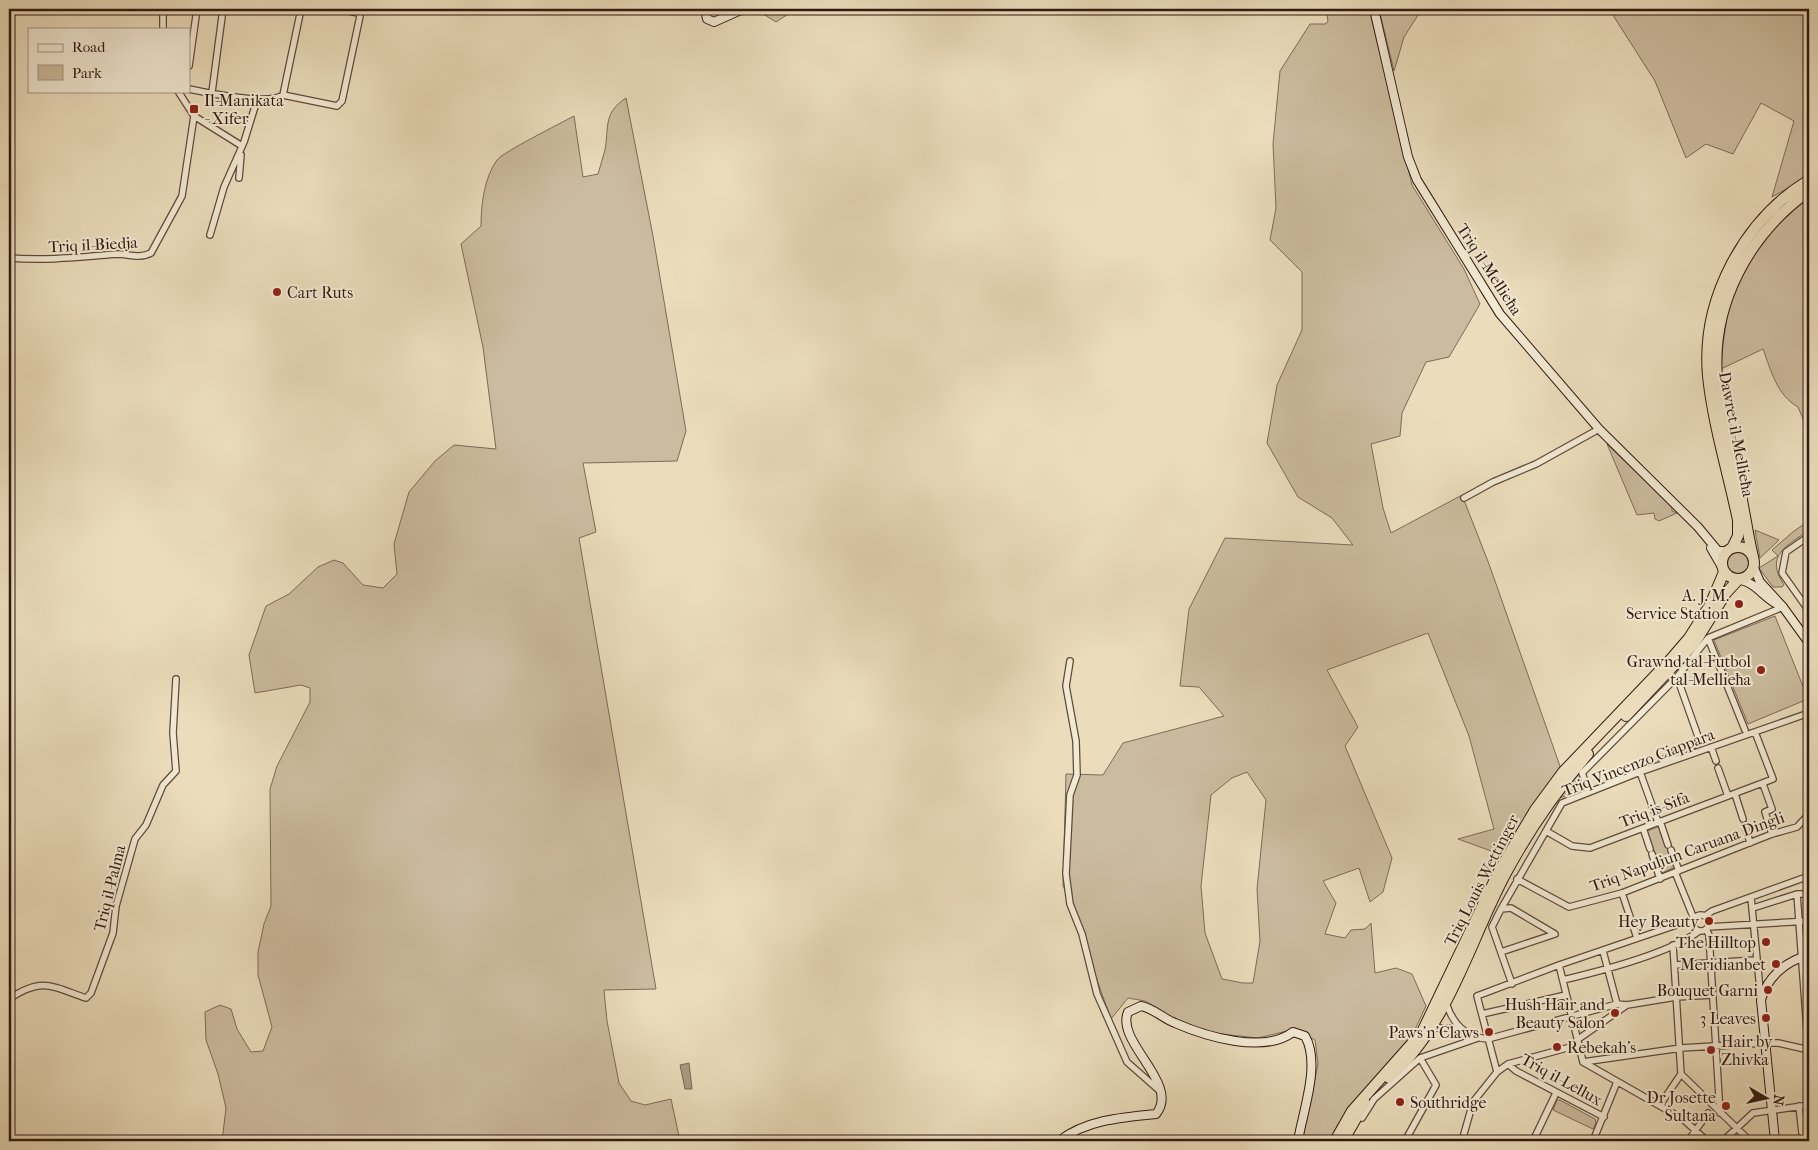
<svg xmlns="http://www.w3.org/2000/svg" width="1818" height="1150" viewBox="0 0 1818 1150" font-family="'IM FELL French Canon',serif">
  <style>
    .green { fill: #ccbc9f; stroke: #7f6a58; fill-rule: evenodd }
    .water { fill: #ac9a82; stroke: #7b6655 }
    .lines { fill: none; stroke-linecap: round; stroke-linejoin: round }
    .street-casing { stroke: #604a3c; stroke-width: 8 }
    .secondary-casing { stroke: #321911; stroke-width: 10 }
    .highway-casing { stroke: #321911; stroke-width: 12 }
    .street { stroke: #f2e9d3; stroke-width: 5.5 }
    .secondary { stroke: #f2e9d3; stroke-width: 8 }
    .highway { stroke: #ebddbc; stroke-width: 10 }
    .poi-dot { fill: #8f2418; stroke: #f2e9d3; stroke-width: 2 }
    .labels { text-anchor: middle; stroke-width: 4; stroke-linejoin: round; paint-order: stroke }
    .poi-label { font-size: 16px; fill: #321911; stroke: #f2e9d3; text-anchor: end }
    .street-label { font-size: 16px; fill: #321911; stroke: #f2e9d3 }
  </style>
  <rect width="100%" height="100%" fill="#ebddbc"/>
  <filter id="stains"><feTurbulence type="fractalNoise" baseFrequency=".004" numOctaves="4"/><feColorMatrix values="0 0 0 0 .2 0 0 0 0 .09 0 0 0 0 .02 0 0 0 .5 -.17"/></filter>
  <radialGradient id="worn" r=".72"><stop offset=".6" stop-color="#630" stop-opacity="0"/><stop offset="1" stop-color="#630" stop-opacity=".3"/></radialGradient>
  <path class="green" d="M760,9H796L776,22L757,10Z
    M1321,9H1369L1412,185L1464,269L1480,304L1449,357L1426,362L1402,413L1400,436L1371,444L1383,508L1391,533L1462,495L1489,564L1561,769L1500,860L1494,852L1458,839L1494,829L1469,736L1428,633L1327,670L1358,727L1345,746L1392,858L1383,892L1370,902L1359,868L1323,881L1336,903L1325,934L1345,938L1351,930L1365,929L1371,923L1375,973L1396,968L1412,974L1426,1006L1411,1038L1349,1109L1337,1126L1331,1141H1302L1318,1064L1315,1040L1295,1029L1258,1038L1204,1032L1175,1019L1145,1001L1128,998L1111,1019L1063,885L1066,774L1103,775L1123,743L1224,716L1199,687L1180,686L1189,609L1225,538L1353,545L1332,518L1298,497L1267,443L1277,385L1302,330V272L1270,240L1276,208L1273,144L1280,71L1310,24H1325L1328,22L1327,14ZM1247,772L1266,800L1257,889L1260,941L1253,983H1243L1222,979L1205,933L1201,886L1211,795L1232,778Z
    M1379,9H1422L1404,37L1394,71Z
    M1609,9H1809V176L1772,197L1794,121L1761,103L1733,154L1706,144L1686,158L1655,81Z
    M626,98L653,236L686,431L677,461L583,463L596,532L579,538L656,989L604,990L607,1021L619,1083L631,1101L645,1105L671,1099L680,1141H222L226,1108L218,1074L206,1040L205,1012L220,1005L231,1009L237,1029L251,1052L263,1051L272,1027L258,975V952L264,924L271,906L270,789L277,766L310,702V688L301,685L255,693L249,655L266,606L289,594L318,567L334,560L343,563L363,585L383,588L397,574L394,544L409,492L435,461L454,445L496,449L483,347L461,244L481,226C481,205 484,178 497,160C503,152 561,123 574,116L583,177L598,174C600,166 603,158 605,150C609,127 603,113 626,98Z
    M1809,196V433L1798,407C1777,395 1771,371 1763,349L1721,369L1723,344L1729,304L1748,263L1778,223Z
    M1607,444L1672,507V511L1677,513L1659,521L1655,519L1654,513L1637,515Z
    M1809,521V530C1787,546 1764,555 1784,585L1782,587H1773L1759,568L1778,556L1772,550L1794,531Z
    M1755,530L1779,540L1760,558Z
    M1725 563a12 12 0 1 1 24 0a12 12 0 1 1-24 0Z
    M1775,616L1808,699L1748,724L1714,640Z
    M1578,773L1582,777L1586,788L1560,798Z
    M1660,826L1675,867L1662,873L1647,831Z
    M1557,1100H1560L1595,1119L1596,1123L1593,1129L1553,1110Z"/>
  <path class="water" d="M689,1063L692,1089H685L680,1065Z"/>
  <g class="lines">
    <g class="street-casing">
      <path id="street" d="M163,9V29
        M279,9L300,11
        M189,66L197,9
        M189,89C209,93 267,106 283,95L301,9
        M178,91L194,116L242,146
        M212,92L223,9
        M283,95L337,106L342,101L360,16L358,13L340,9
        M239,178L241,155
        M210,235L224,187L244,142L257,100
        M9,258C46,261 80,257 117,254C128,254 140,259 151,253L182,196L194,116
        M1464,498L1493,482L1536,464L1599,429
        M1809,536L1786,552L1782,573L1809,611
        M1802,601L1809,596
        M1708,638L1745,730
        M1070,661L1066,686L1076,741L1077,775L1070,795L1066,874L1070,904L1082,934L1097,994L1127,1062L1161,1092
        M1711,747L1716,761
        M1662,760L1700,742L1677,677
        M1718,768L1728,796
        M1640,772L1658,822
        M1763,784L1772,809L1765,812L1772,834
        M1589,792L1582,773L1677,677L1708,638L1783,607
        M1735,794L1743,819
        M1660,821L1668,845
        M1745,825L1750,843
        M1643,828L1650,849
        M1546,831L1572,846L1590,848L1773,779L1755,732
        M1671,850L1679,871
        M1652,854L1660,879
        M1517,879L1569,907L1622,893L1772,834L1797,827L1809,814
        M1622,893L1637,938
        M1797,894L1807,1031H1809
        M1751,898L1761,1000
        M1753,908L1797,894H1809
        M1501,909L1562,803L1640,772L1809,713
        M1693 923a8 8 0 1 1 16 0a8 8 0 1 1-16 0Z
        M1705,916L1712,911L1809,876
        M1708,927L1809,921
        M1706,929L1709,935L1720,1113
        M1603,951L1617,1004
        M1501,952L1555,934L1511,908L1501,909L1492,927L1512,984
        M1559,965L1583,1062L1683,1119L1707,1141
        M1675,965L1756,960
        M1563,980C1601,971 1669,954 1699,931
        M9,999C42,977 51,986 86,998L91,993L113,933L116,906L135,839L146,825L163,785L176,771L173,733L176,679
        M1446,1003C1453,1024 1465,1037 1488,1039L1617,1004L1627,1005L1676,997L1713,995
        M1482,1014L1566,995
        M1432,1028H1459
        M1577,1040L1627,1005
        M1583,1062L1681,1048L1765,1043H1778L1809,1050
        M1508,1064L1516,1071L1604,1117
        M1497,1072L1477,996L1559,965L1694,919L1675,872
        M1681,1074L1750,1141
        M1660,1105L1681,1074L1673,945
        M1799,1106L1802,1133
        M1362,1118L1374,1099L1420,1058L1478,1038
        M1803,1140L1804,1141
        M1405,1141L1436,1085L1420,1058
        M1462,1141L1473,1102L1497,1072L1508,1064L1578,1045
        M1533,1141L1556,1093
        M1593,1141L1617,1082
        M1688,1141L1708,1113
        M1723,1141L1753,1113L1809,1105"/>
    </g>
    <g class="secondary-casing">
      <path id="secondary" d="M705,9L707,19L714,22L743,9
        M1374,9L1408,157L1417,180L1500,314L1599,429L1698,527L1718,551H1727
        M1711,548L1722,567
        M1754,568L1760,582L1783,607L1809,643
        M1741,580C1758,584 1765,600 1781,606
        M1059,1141C1086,1120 1123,1117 1156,1114C1181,1084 1115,1042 1128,1012L1141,1006C1153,1008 1164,1019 1175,1023C1207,1037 1264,1054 1293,1032L1305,1036C1321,1064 1303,1110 1298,1141
        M1775,1141L1761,1000C1767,977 1786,961 1809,955"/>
    </g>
    <g class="highway-casing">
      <path id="highway" d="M1722 563a16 16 0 1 1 32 0a16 16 0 1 1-32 0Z
        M1732,548L1738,536V520C1728,472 1713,424 1708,376C1701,299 1744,220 1809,180
        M1753,557C1747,532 1744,506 1738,482C1731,447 1720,412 1717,377C1711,303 1750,233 1809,191
        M1626,716L1694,644L1726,593L1738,580
        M1389,1078C1449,1025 1469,942 1506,873C1529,830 1556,791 1588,754
        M1335,1141L1352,1111L1422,1032L1500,869L1535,810L1563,772L1671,659L1689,638L1710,605L1724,572
        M1343,1141L1365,1103"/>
    </g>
    <use href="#street" class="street"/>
    <use href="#secondary" class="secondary"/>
    <use href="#highway" class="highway"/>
  </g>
  <g class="poi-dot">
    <rect x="189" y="104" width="10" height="10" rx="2.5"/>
    <circle cx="277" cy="292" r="5"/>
    <circle cx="1739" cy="604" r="5"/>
    <circle cx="1761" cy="670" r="5"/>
    <circle cx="1709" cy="921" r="5"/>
    <circle cx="1766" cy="942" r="5"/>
    <circle cx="1776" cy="964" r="5"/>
    <circle cx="1768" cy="990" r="5"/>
    <circle cx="1615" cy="1013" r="5"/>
    <circle cx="1766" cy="1018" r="5"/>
    <circle cx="1489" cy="1032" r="5"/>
    <circle cx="1557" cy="1047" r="5"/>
    <circle cx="1711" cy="1050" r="5"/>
    <circle cx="1400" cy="1102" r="5"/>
    <circle cx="1726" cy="1106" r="5"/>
  </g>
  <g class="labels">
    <g class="poi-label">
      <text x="204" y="106" text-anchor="start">Il-Manikata<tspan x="204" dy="18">- Xifer</tspan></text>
      <text x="287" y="298" text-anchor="start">Cart Ruts</text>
      <text x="1729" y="601">A. J. M.<tspan x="1729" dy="18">Service Station</tspan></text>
      <text x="1751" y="667">Grawnd tal-Futbol<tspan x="1751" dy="18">tal-Mellieħa</tspan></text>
      <text x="1699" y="927">Hey Beauty</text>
      <text x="1756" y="948">The Hilltop</text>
      <text x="1766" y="970">Meridianbet</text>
      <text x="1758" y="996">Bouquet Garni</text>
      <text x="1605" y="1010">Hush Hair and<tspan x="1605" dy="18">Beauty Salon</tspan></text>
      <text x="1756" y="1024">3 Leaves</text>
      <text x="1479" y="1038">Paws'n'Claws</text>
      <text x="1721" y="1047" text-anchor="start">Hair by<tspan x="1721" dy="18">Zhivka</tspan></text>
      <text x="1567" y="1053" text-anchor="start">Rebekah's</text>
      <text x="1716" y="1103">Dr Josette<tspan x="1716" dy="18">Sultana</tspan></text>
      <text x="1410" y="1108" text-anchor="start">Southridge</text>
    </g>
    <g class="street-label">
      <text transform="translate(93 244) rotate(-3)" y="6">Triq il-Biedja</text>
      <text transform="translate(1490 269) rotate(57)" y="6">Triq il-Mellieħa</text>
      <text transform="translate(1737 434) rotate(79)" y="6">Dawret il-Mellieħa</text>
      <text transform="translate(1638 762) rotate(-21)" y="6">Triq Vincenzo Ciappara</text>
      <text transform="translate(1654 809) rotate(-21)" y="6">Triq is-Sifa</text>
      <text transform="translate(1687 851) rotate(-20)" y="6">Triq Napuljun Caruana Dingli</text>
      <text transform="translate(1481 880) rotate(-63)" y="6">Triq Louis Wettinger</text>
      <text transform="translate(109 888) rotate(-76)" y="6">Triq il-Palma</text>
      <text transform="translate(1562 1079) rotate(29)" y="6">Triq il-Lellux</text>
    </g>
  </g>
  <rect width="1818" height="1150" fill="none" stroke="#ebddbc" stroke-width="30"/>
  <rect x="10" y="10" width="1798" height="1130" fill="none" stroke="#321911" stroke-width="2.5"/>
  <rect x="15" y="15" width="1788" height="1120" fill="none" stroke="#321911"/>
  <rect x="28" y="28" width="162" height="65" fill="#f2e9d3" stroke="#a59685"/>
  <rect x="38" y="44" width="25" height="8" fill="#f2e9d3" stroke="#a59685"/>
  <text x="72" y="52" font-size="15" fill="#321911">Road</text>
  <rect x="38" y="65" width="25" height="15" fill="#ccbc9f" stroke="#a59685"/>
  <text x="72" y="78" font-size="15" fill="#321911">Park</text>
  <g transform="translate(1766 1098) rotate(99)" stroke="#f2e9d3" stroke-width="4" paint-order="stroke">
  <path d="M0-4L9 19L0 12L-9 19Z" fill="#321911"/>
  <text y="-8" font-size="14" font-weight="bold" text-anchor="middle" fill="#321911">N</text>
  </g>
  <rect width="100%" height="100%" filter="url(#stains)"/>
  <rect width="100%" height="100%" fill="url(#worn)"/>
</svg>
